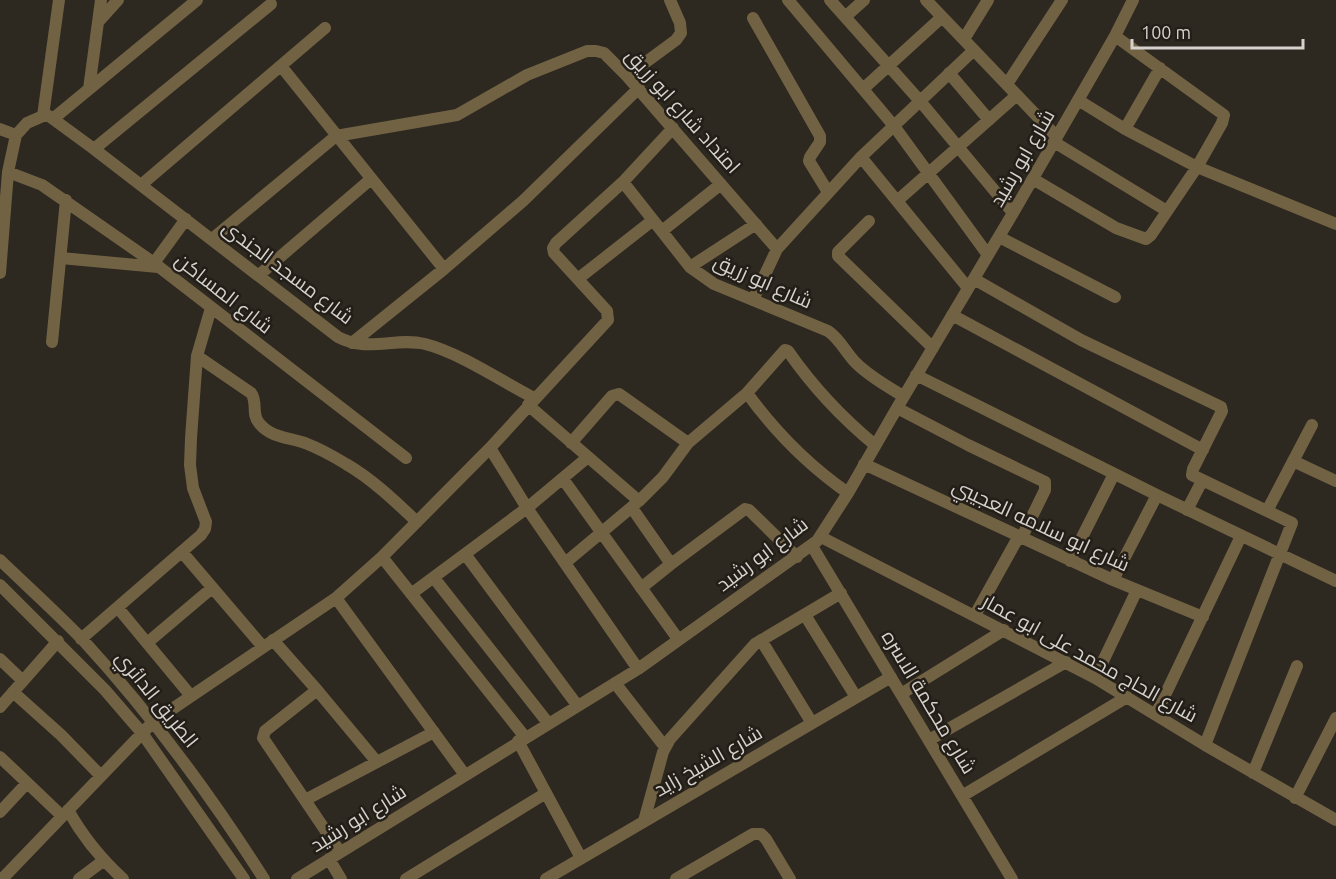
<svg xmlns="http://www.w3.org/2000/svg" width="1336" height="879" viewBox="0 0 1336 879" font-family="Ubuntu,Cairo,sans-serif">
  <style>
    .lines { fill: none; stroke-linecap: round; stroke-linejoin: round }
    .minor { stroke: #726244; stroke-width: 12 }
    .labels { text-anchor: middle; stroke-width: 5; stroke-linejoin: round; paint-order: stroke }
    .street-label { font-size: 20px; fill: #d5d2cd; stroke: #231e17 }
  </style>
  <rect width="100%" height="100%" fill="#2d2820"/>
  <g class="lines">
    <path class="minor" d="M788,0L894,126L988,255
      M830,0L920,101L1013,213
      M926,0L1057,137
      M845,17L864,0
      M753,18L820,136V142L810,157L809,161L828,192
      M99,21L118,0
      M964,39L988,0
      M281,66L444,269
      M949,73L989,120
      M627,76L676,40L681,33L680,23L670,0
      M1007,84L1062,0
      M89,89L101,0
      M863,89L942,17
      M1078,100L1125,129L1197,167L1336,224
      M43,116L59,0
      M54,118L197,0
      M0,129L16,135
      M1125,129L1160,68
      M1054,142L1167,211
      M94,149L271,4
      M861,157L968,288
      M8,172L42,185L154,263L406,458
      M1033,179L1116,228L1146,239L1151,235L1197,167L1222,123L1224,115L1115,36
      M623,182L690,267L714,284L828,331C840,339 846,353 856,363C870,377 887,386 903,396
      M141,185L325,28
      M897,201L1017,95
      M869,221L838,252V256L933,348
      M662,231L721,184
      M999,237L1115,297
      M212,239L336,136L457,115L527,75L587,51H596L604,53L627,76L777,249
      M61,258L158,267
      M154,263L186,219
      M690,267L756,224
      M0,273L8,172L16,135L27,123L43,116H49L94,149L338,337C368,353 395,337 425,344C458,352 503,382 534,398
      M259,275L371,179
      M579,278L653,220
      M974,279L1081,340L1221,407L1222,411L1193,469L1192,475L1292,523L1205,745
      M753,300L777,249L861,157L974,50
      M952,315L1203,450
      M52,342L66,200
      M352,343L444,269L523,201L639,88
      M197,356L251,393C258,402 251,414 259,423C271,438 288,437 305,443C318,448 333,456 346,464C372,479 395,501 417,522
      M916,375L1157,495L1336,581
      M747,393C776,433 808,465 848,493
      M528,405L639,501
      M897,408L968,445L1045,482V490L1022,537
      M571,443L612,396L619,394L688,443
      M490,448L527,508L638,669
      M1293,461L1336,481
      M864,464L1113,580L1203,617
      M563,479L678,639
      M632,508L671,564
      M1187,510L1202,481
      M1267,511L1312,425
      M821,537L1095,678L1205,745L1336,820
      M812,546L1012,879
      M182,552L263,647
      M465,554L577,705
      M382,557L525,737
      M0,560C27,586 56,612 82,639C150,713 210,794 264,879
      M1070,561L1114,474
      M565,563L639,501L663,477L688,443L747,393L785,350L788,351C813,387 841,417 875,445
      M434,578L548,723
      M1113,580L1157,495
      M0,585L105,690L142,733L244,879
      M641,588L671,564L745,509L749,510L797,557
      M411,594L527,508L588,457
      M336,598L465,775
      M118,608L191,696
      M805,615L856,697
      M975,615L1019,536
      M81,639L201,535L205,529L206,522L193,488L190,465L191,438L197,356L211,308
      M273,640L317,690L265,731L263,738L340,852
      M761,640L812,723
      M147,643L212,588
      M0,659L23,681
      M1095,678L1137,590
      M615,683L665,747
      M317,690L377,762
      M13,692L61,735L101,776
      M901,694L1004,630
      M0,707L58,641
      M1156,714L1241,536
      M929,740L1066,662
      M518,741L581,858
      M0,757L62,816
      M1253,773L1297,666
      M962,796L1127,697
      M1295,798L1336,718
      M305,800L434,732
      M68,810C83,837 100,858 123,879
      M0,812L27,783
      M644,821L663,752L670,739L755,644L841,593
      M329,859L341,879
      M2,879L153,722L336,598L382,557L490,448L608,320L607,311L554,253L553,248L556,243L623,182L673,128
      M79,879L103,861
      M297,879L638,669L817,541L848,493L897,408L1013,213L1115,36L1133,0
      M406,879L546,793
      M546,879L891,677
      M676,879L753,834H761L766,839L790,879"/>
  </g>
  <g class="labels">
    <g class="street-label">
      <text transform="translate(683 111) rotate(48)" y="7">امتداد شارع ابو زريق</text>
      <text transform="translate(1022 158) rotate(-60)" y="7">شارع ابو رشيد</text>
      <text transform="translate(288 272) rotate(37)" y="7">شارع مسجد الجندى</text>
      <text transform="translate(763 281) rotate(24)" y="7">شارع ابو زريق</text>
      <text transform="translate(224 293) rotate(38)" y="7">شارع المساكن</text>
      <text transform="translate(1041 525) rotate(25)" y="7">شارع ابو سلامه العجيبي</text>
      <text transform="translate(762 554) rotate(-37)" y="7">شارع ابو رشيد</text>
      <text transform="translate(1090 658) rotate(29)" y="7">شارع الحاج محمد على ابو عمار</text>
      <text transform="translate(157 699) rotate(51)" y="7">الطريق الدائري</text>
      <text transform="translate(929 702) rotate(59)" y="7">شارع محكمة الاسره</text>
      <text transform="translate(708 761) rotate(-30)" y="7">شارع الشيخ زايد</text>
      <text transform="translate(358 818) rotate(-32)" y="7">شارع ابو رشيد</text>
    </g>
  </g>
  <path d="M1132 39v9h171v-9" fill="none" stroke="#d5d2cd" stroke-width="3"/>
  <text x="1141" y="39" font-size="18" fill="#d5d2cd" stroke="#231e17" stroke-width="4.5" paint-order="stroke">100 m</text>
</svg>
